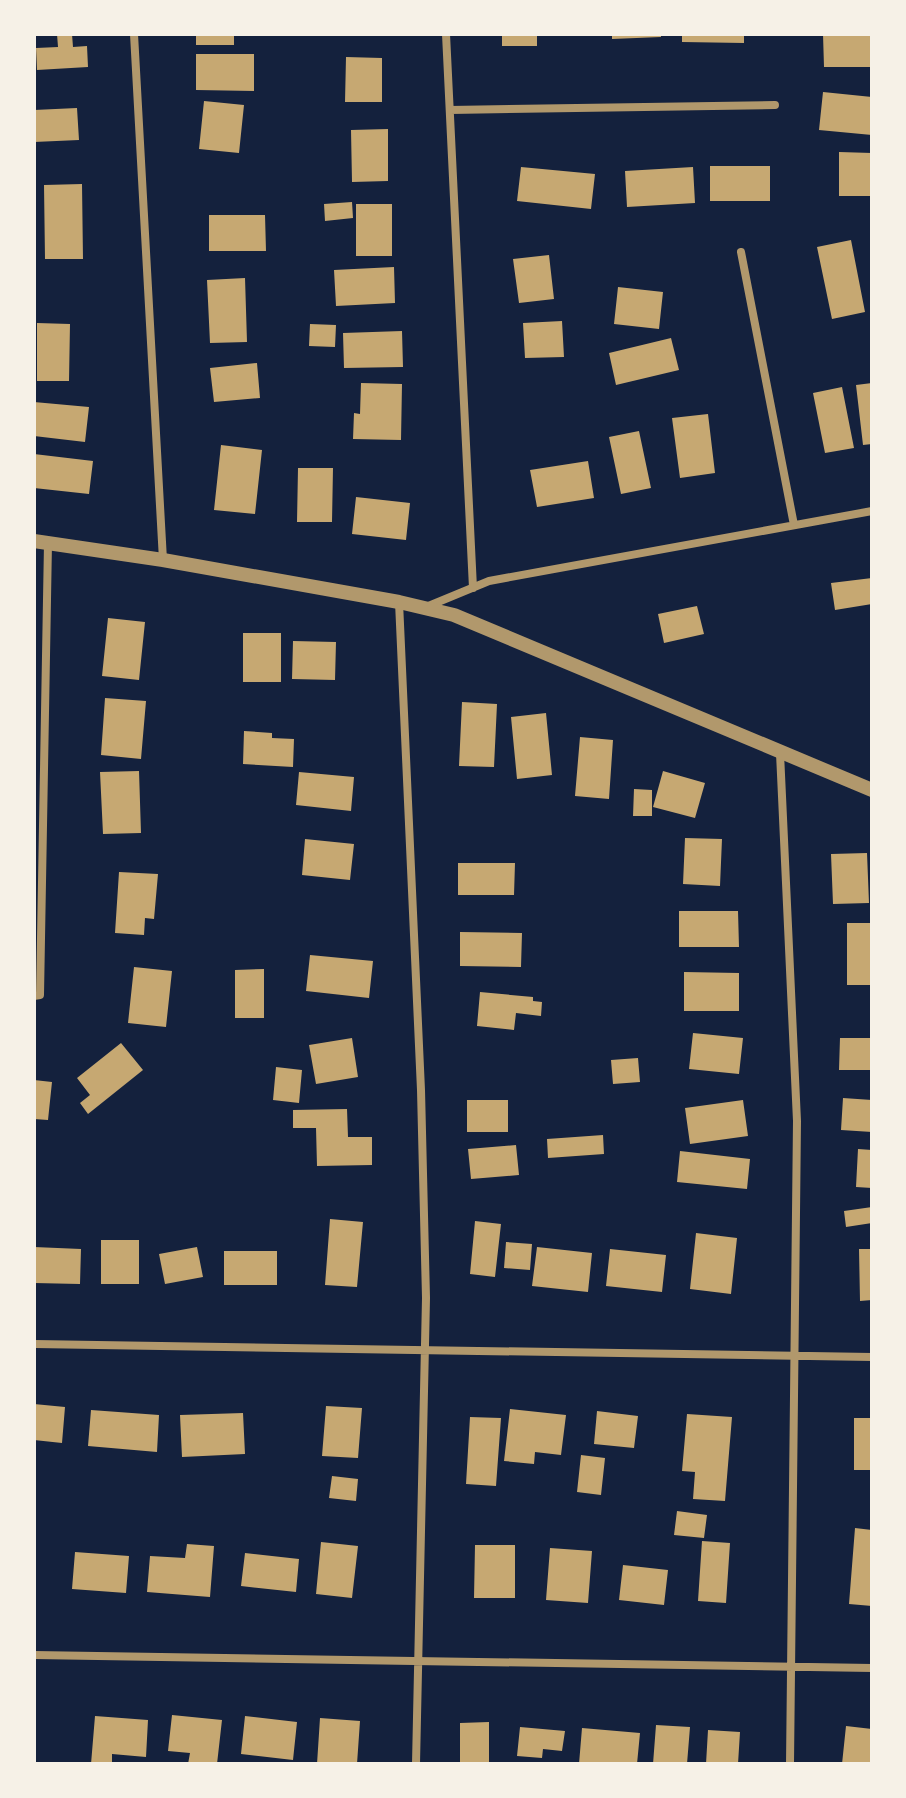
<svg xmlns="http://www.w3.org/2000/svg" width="906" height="1798" viewBox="0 0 906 1798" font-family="'Roboto Serif',serif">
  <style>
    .building { fill: #c6a872 }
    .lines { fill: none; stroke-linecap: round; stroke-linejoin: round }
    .minor { stroke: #b1986c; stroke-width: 8 }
    .tertiary { stroke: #b1986c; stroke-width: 14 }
  </style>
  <rect width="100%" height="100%" fill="#14213d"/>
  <path class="building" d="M57,34H72L73,47L87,46L88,67L37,70L36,48L58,47Z
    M196,34H234V45H196Z
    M502,34H537V46H502Z
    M612,34H661V37L612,39Z
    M682,34H744V43L682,42Z
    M823,34H872V67H824Z
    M196,54H254V91L196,90Z
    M346,57L382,58V102H345Z
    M823,92L872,97V135L819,130Z
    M204,101L244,105L239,153L199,149Z
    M77,108L79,140L34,142V110Z
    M388,129V181L352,182L351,130Z
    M839,152L872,153V196H839Z
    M710,166H770V201H710Z
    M521,167L595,174L591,209L517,201Z
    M693,167L695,203L627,207L625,171Z
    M82,184L83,259H45L44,185Z
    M352,202L353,218L325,221L324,204Z
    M356,204H392V256H356Z
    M209,215H265L266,251H209Z
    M851,240L865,312L832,319L817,247Z
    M549,255L554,299L519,303L513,259Z
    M394,267L395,303L336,306L334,270Z
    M245,278L247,342L210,343L207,280Z
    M618,287L663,292L659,329L614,324Z
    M562,321L564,357L525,358L523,323Z
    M37,323L70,324L69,381H37Z
    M310,324L336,325L335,347L309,346Z
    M402,331L403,367L344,368L343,333Z
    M671,338L679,370L616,385L609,353Z
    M257,363L260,398L214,402L210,368Z
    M361,383L402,384L401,440L353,439L354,413L360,414Z
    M872,383V444L863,445L856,385Z
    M842,387L854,448L825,453L813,393Z
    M34,402L89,407L85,442L34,436Z
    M708,414L715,473L680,478L672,418Z
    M639,431L651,488L621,494L609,437Z
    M221,445L262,450L255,514L214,510Z
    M34,454L93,461L89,494L34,488Z
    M588,461L594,498L537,507L530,470Z
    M298,468H333L332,522H297Z
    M356,497L410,503L406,540L352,534Z
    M872,578V604L835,610L831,583Z
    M697,606L704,634L664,643L658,614Z
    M108,618L145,622L139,680L102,676Z
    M243,633H281V682H243Z
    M293,641L336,642L335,680L292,679Z
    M105,698L146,701L141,759L101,755Z
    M462,702L497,704L494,767L459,766Z
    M546,713L552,775L517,779L511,717Z
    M244,731L272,733V738L294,739L293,767L243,764Z
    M580,737L613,740L609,799L575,796Z
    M139,771L141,833L103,834L100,772Z
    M663,771L705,783L695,818L653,807Z
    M299,772L354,777L351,811L296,805Z
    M634,789L652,790V816H633Z
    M685,838L722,839L720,886L683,884Z
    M305,839L354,844L350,880L302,875Z
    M867,853L869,903L833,904L831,854Z
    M458,863H515L514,895H458Z
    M119,872L158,874L154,919L145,918L144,935L115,933Z
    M679,911H738L739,947H679Z
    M847,923H872V985H847Z
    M460,932L522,933L521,967L460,966Z
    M310,955L373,961L369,998L306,991Z
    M134,967L172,971L166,1027L128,1023Z
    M264,969V1018H235V970Z
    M684,972L739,973V1011H684Z
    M480,992L533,997V1001L542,1002L541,1016L516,1013L514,1030L477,1026Z
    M693,1033L743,1038L739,1074L689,1069Z
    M352,1038L358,1077L316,1084L309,1045Z
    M840,1038H872V1070H839Z
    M121,1043L143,1070L88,1114L80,1103L90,1095L77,1078Z
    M638,1058L640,1082L613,1084L611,1060Z
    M276,1067L302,1070L299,1103L273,1100Z
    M34,1080L52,1082L48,1120L34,1119Z
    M843,1098L872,1100V1132L841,1130Z
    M467,1100H508V1132H467Z
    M743,1100L748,1136L690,1144L685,1108Z
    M347,1109L348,1137H372V1165L317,1166L316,1128H293V1110Z
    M603,1135L604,1154L548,1158L547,1139Z
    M516,1145L519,1175L471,1179L468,1149Z
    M858,1149L872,1150V1188L856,1187Z
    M680,1151L750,1159L747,1189L677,1182Z
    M872,1207V1223L846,1227L844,1211Z
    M330,1219L363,1222L357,1287L325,1285Z
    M475,1221L501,1224L495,1277L470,1274Z
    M696,1233L737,1238L731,1294L690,1289Z
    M101,1240H139V1284H101Z
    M506,1242L532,1244L530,1270L504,1268Z
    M34,1247L81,1249L80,1284L34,1283Z
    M197,1247L203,1277L165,1284L159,1254Z
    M537,1247L592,1253L588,1292L532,1286Z
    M610,1249L666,1255L662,1292L606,1286Z
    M859,1249H872V1300L860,1301Z
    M224,1251H277V1285H224Z
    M34,1404L65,1407L62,1443L34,1440Z
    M326,1406L362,1408L358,1458L322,1456Z
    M510,1409L566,1415L561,1455L535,1452L534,1464L504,1461Z
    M91,1410L159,1415L157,1452L88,1446Z
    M597,1411L638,1416L634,1448L594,1444Z
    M243,1413L245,1454L182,1457L180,1415Z
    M687,1414L732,1417L725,1501L693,1499L695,1472L682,1471Z
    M470,1417L501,1418L496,1486L466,1484Z
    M854,1418H872V1470H854Z
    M581,1455L605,1458L601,1495L577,1492Z
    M332,1476L358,1479L356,1501L329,1498Z
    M677,1511L707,1515L704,1538L674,1535Z
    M855,1528L872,1530V1606L849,1604Z
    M702,1541L730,1543L726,1603L698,1601Z
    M321,1542L358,1546L352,1598L316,1594Z
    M187,1544L214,1546L210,1597L147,1592L150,1556L185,1558Z
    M475,1545H515V1598H474Z
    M550,1548L592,1551L588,1603L546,1600Z
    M75,1552L129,1556L126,1593L72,1589Z
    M245,1553L299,1559L296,1592L241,1586Z
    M623,1565L668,1570L664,1605L619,1600Z
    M172,1715L222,1720L217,1764H188L190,1753L168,1751Z
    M95,1716L148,1720L146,1757L112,1754V1764H91Z
    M245,1716L297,1722L293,1760L241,1754Z
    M320,1718L360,1721L357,1764H317Z
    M489,1722V1764H460V1723Z
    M656,1725L690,1727L687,1764H653Z
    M846,1726L872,1729V1764H842Z
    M520,1727L565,1731L562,1751L543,1749L542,1758L517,1756Z
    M582,1728L640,1733L637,1764H579Z
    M708,1730L740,1732L738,1764H706Z"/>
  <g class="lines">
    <path class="minor" d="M134,34L163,560
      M446,34L473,588
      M450,110L775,105
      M741,252L794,525
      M399,602L421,1090L426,1298L416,1764
      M426,607L489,581L872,511
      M780,753L797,1121L790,1764
      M34,996L40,995L48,543
      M34,1344L872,1357
      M34,1655L872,1668"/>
    <path class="tertiary" d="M34,541L163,560L399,602L454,615L872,790"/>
  </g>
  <rect width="906" height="1798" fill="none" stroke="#f6f1e7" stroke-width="72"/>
</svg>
